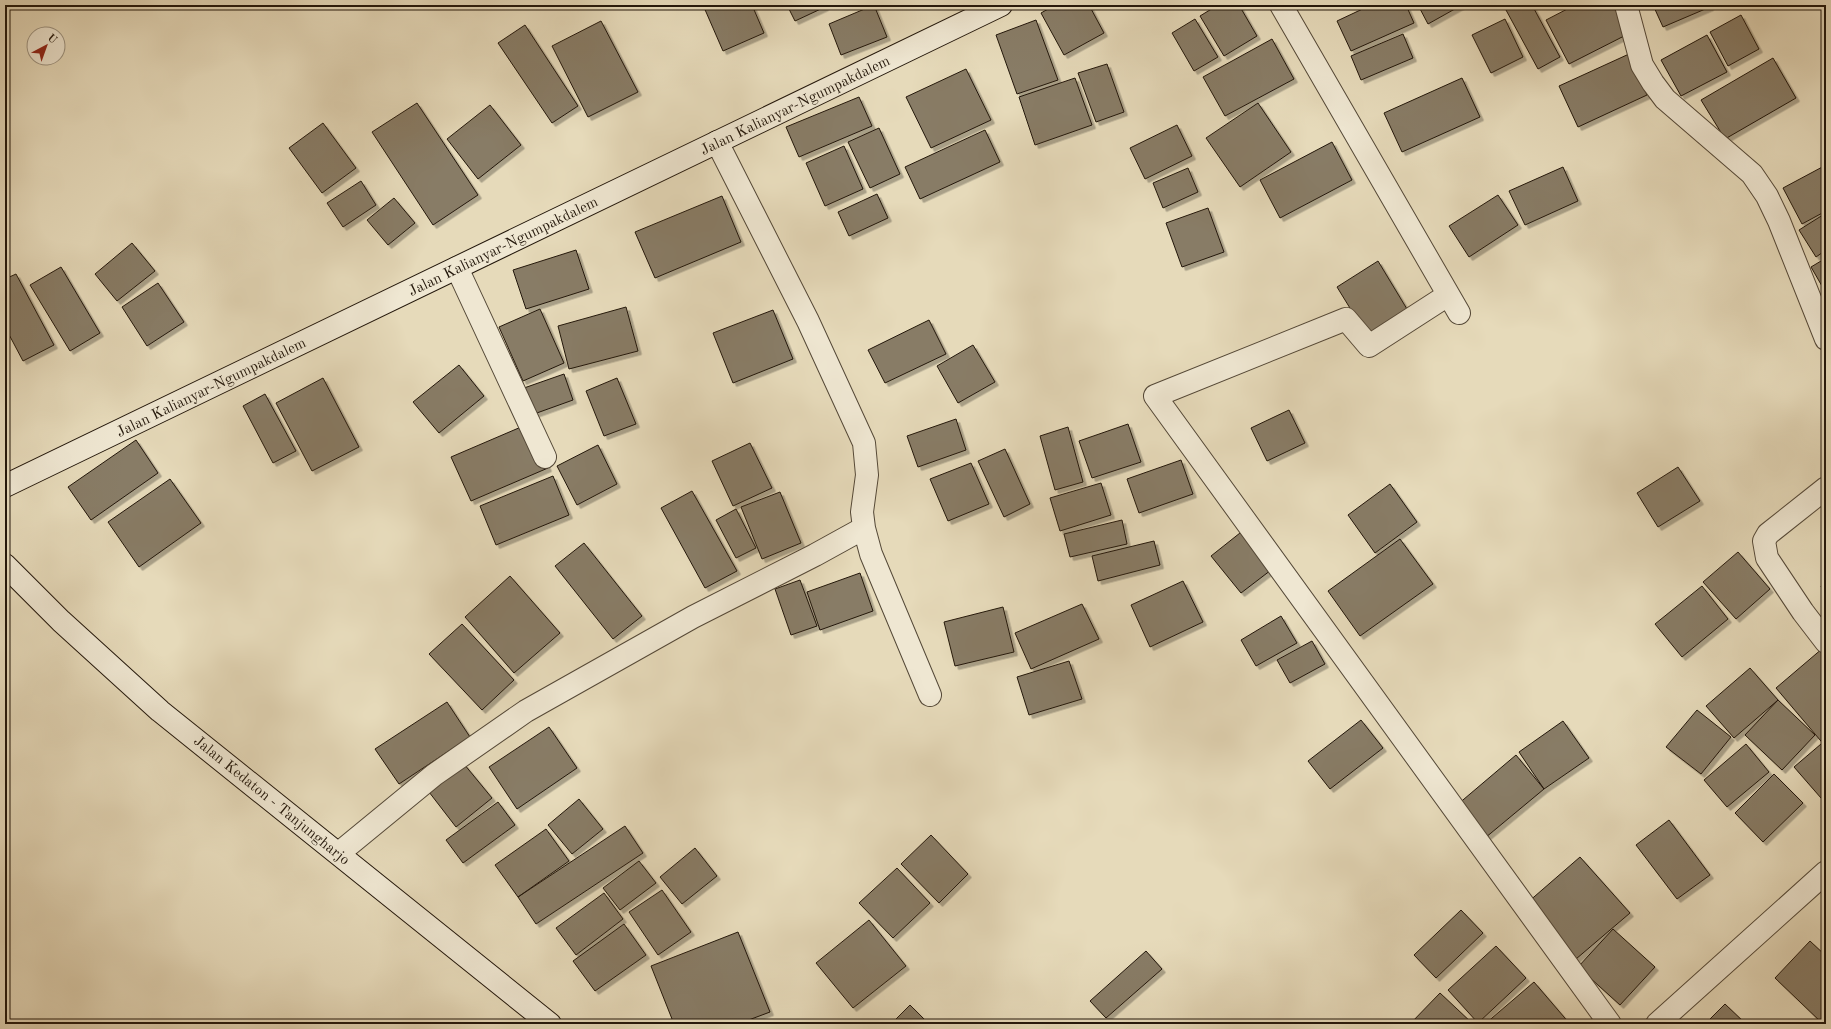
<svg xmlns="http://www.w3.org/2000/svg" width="1831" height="1029" viewBox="0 0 1831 1029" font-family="'Old Standard TT',serif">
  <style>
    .building { fill: #887c66; stroke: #23170b; filter: url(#shadow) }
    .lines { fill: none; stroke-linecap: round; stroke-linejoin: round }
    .street-casing { stroke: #544837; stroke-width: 24 }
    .secondary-casing { stroke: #23170b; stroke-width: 24 }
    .street { stroke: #efe7d2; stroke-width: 22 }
    .secondary { stroke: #efe7d2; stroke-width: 22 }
    .labels { text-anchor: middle; stroke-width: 3; stroke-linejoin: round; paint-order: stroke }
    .street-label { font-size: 15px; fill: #23170b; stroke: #efe7d2 }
  </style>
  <defs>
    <filter id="shadow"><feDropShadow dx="3.5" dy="3.5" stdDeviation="0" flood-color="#0004"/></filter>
  </defs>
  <rect width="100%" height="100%" fill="#e6daba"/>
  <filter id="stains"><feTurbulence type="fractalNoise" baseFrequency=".005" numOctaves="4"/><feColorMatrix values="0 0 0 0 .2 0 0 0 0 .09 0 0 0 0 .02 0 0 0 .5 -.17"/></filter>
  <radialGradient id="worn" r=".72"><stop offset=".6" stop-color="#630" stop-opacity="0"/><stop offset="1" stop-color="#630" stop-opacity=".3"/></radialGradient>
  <path class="building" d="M703,5H752L764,33L723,51Z
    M787,5H824L825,7L795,21Z
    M874,5L887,37L841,55L829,24Z
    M1055,5H1089L1104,33L1064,55L1041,13Z
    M1218,5H1239L1257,36L1224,56L1200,16Z
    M1371,5H1406L1414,23L1351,51L1337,21Z
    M1418,5H1462L1428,24Z
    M1515,5H1532L1560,57L1538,69L1506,10Z
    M1575,5H1616L1630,33L1569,64L1546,20Z
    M1653,5H1710V7L1663,27Z
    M1741,15L1759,49L1728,66L1710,32Z
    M1195,19L1218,57L1194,71L1172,33Z
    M1505,19L1523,57L1491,73L1472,35Z
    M1036,20L1058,80L1017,94L996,35Z
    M601,21L638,92L588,117L552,46Z
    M525,25L578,106L552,123L498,43Z
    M1403,34L1413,58L1361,80L1351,56Z
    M1707,35L1727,72L1681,96L1661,60Z
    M1272,39L1294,79L1225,116L1203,77Z
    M1629,54L1647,95L1578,127L1559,86Z
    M1773,58L1796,98L1725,139L1701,100Z
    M1107,64L1124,112L1096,122L1078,73Z
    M966,69L991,120L931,148L906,97Z
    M1075,78L1092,125L1035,145L1019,97Z
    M1462,78L1480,117L1402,152L1384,113Z
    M859,97L872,126L799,157L786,127Z
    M417,103L478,195L433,225L372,132Z
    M1258,103L1291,152L1240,187L1206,138Z
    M490,105L521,145L478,179L447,139Z
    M323,123L356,168L322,193L289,148Z
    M1177,125L1192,156L1145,179L1130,148Z
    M879,128L900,174L870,188L848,142Z
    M985,130L1000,162L920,199L905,167Z
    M1332,142L1352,180L1280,218L1260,180Z
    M844,146L863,189L825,206L806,163Z
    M1826,165V211L1802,224L1783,188Z
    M1563,167L1578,201L1525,225L1509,191Z
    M1188,168L1198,192L1163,208L1153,183Z
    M361,181L376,205L343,227L327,203Z
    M877,194L888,218L849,236L838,212Z
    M1498,195L1518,225L1469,257L1449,226Z
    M722,196L741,242L655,278L635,232Z
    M394,198L415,223L388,245L367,220Z
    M1208,208L1224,252L1182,267L1166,223Z
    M1826,213V250L1816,257L1799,230Z
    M132,243L155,271L117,301L95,274Z
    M576,250L589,289L526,309L513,270Z
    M1826,258V293L1811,267Z
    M1378,261L1410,314L1369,339L1337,287Z
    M61,267L100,333L70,351L30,285Z
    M16,274L54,345L23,361L5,327V279Z
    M158,283L184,322L147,346L122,307Z
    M626,307L638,351L569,369L558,326Z
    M540,309L564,363L523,381L499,327Z
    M773,310L793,359L733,383L713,333Z
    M929,320L946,354L885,383L868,350Z
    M973,345L995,382L958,403L937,366Z
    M459,365L484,396L439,433L413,402Z
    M564,374L573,400L534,414L524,388Z
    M323,378L359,447L312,471L276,403Z
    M617,378L636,424L604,436L586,391Z
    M265,394L296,451L273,463L243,406Z
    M1289,410L1305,443L1267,461L1251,428Z
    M956,419L966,450L918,467L907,436Z
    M528,424L548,468L471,501L451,457Z
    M1128,424L1141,462L1092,478L1079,441Z
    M1068,427L1083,482L1055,490L1040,436Z
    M136,440L158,473L91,520L68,487Z
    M750,443L772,488L733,506L712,461Z
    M598,445L617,484L577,505L557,466Z
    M1005,449L1030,504L1004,517L978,461Z
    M1181,460L1193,494L1139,513L1127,479Z
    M971,463L989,504L948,521L930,479Z
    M1678,467L1700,501L1658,527L1637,493Z
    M553,476L569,515L496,545L480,506Z
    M170,479L201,523L139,567L108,522Z
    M1101,483L1111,515L1060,531L1050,498Z
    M1390,484L1417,522L1375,553L1348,515Z
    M692,491L737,571L705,588L661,508Z
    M780,492L801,543L762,559L741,507Z
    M736,509L756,548L736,558L716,520Z
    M1122,520L1127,544L1070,557L1064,534Z
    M1245,529L1275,567L1241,593L1211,556Z
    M1400,539L1433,584L1360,636L1328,591Z
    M1154,541L1160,565L1098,581L1092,556Z
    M584,543L642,616L613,639L555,566Z
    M1738,552L1770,589L1736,619L1703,582Z
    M860,573L873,611L820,630L807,592Z
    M510,576L560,633L514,673L465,617Z
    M800,580L817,626L791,635L775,589Z
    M1183,581L1203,622L1150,647L1131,605Z
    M1826,584V600L1821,586Z
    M1702,586L1728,619L1682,657L1655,624Z
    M1082,604L1099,639L1031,669L1015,633Z
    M1003,607L1014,652L955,666L944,622Z
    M1281,616L1297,643L1256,666L1241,640Z
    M462,624L514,680L482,710L429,654Z
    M1312,641L1325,664L1290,683L1277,660Z
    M1823,648L1826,651V747L1776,688Z
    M1069,661L1082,699L1029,715L1017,677Z
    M1750,668L1778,700L1734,738L1706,706Z
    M1778,700L1815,735L1782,770L1745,735Z
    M447,702L470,737L399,784L375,749Z
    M1697,710L1731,737L1701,774L1666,747Z
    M1361,720L1383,748L1330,789L1308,761Z
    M1563,721L1589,758L1544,789L1519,752Z
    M549,727L577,768L517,809L489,767Z
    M1746,744L1769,772L1727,807L1704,780Z
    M1821,744L1826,750V793L1821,798L1794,767Z
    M1516,755L1544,789L1485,838L1457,805Z
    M464,764L492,798L456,827L429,792Z
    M1774,774L1803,803L1763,842L1735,813Z
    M579,799L603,829L572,854L548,825Z
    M498,802L515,825L463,863L446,840Z
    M1669,820L1710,875L1677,899L1636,845Z
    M625,826L643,853L536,924L518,897Z
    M546,829L569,861L518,897L495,865Z
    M931,835L968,874L939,903L901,864Z
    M695,848L717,876L682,904L660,877Z
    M1580,857L1630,913L1576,959L1527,903Z
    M639,861L656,883L620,910L603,888Z
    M897,868L930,903L893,938L859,903Z
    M662,890L691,932L658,955L629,912Z
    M604,893L623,919L576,955L556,928Z
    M1461,910L1483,933L1436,978L1414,955Z
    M869,920L906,966L853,1008L816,963Z
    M624,924L646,955L595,991L573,961Z
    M1613,929L1655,967L1620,1005L1578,967Z
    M738,932L770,1012L738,1024H674L651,966Z
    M1810,941L1826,956V1024H1823L1775,978Z
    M1496,946L1526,978L1478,1023L1448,990Z
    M1146,951L1162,969L1106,1018L1090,1001Z
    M1534,982L1570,1024H1485Z
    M1440,993L1473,1024H1410Z
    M1725,1004L1746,1024H1705Z
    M910,1005L929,1024H891Z"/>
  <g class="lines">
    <g class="street-casing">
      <path id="street" d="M1281,5L1459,313
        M1626,5L1642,65L1653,83L1665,99L1752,174L1767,196L1779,221L1826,339
        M717,142L808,321L864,443L867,475L862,512L864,528L871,554L930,695
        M457,268L545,457
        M1448,295L1369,346L1346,319L1155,396L1610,1024
        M1826,488L1768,534L1764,541L1767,558L1803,612L1826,642
        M339,853L434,775L526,711L693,617L815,555L864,528
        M1657,1024L1826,872"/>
    </g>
    <g class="secondary-casing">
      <path id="secondary" d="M5,486L1001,5
        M5,565L61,621L160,711L550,1024"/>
    </g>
    <use href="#street" class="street"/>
    <use href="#secondary" class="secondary"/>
  </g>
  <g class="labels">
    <g class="street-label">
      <text transform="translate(795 105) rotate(-26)" y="5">Jalan Kalianyar-Ngumpakdalem</text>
      <text transform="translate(503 246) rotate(-26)" y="5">Jalan Kalianyar-Ngumpakdalem</text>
      <text transform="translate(211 387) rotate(-26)" y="5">Jalan Kalianyar-Ngumpakdalem</text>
      <text transform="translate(272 800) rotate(39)" y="5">Jalan Kedaton - Tanjungharjo</text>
    </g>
  </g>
  <rect width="1831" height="1029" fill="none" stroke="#e6daba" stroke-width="20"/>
  <rect x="6" y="6" width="1819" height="1017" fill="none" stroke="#23170b" stroke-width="2"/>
  <rect x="10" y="10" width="1811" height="1009" fill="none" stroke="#23170b"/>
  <g transform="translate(46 46) rotate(41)"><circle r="19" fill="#efe7d2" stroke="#9d9482"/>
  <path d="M0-3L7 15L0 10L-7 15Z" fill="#8f2418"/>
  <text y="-6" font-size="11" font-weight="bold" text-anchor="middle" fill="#23170b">U</text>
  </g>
  <rect width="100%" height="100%" filter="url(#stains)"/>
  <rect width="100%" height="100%" fill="url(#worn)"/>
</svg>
